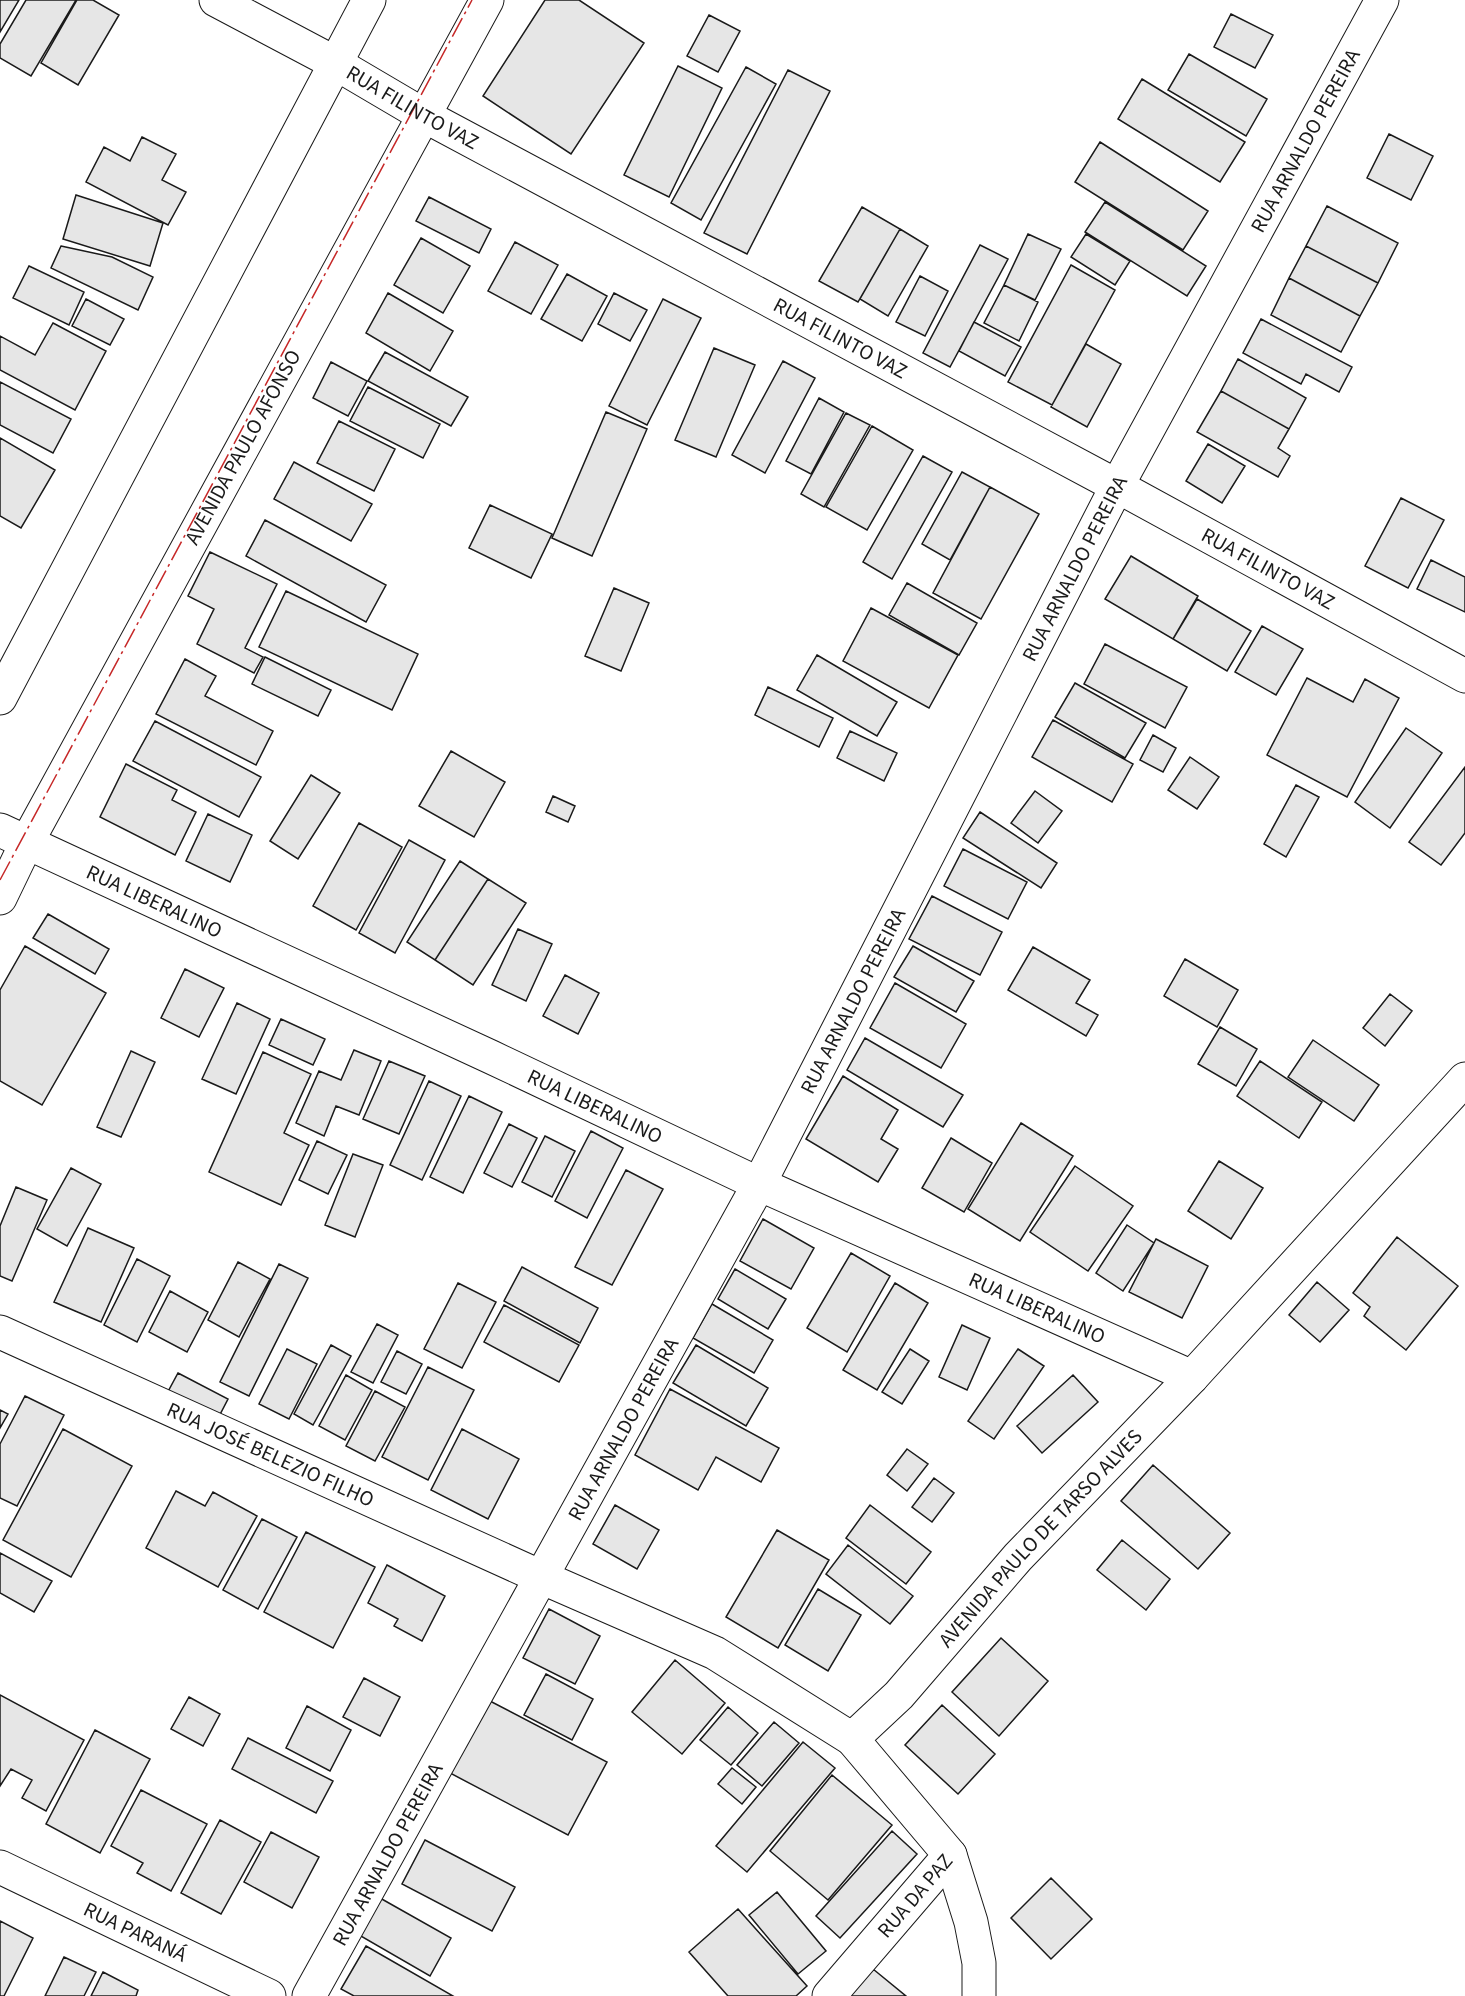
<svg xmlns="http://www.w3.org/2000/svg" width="1465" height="1996" viewBox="0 0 1465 1996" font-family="'Source Sans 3',sans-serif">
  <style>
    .building { fill: #e6e6e6; stroke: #1a1a1a; stroke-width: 1.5 }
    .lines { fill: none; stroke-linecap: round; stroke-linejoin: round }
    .minor-casing { stroke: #1a1a1a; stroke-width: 35 }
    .minor { stroke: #fff; stroke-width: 33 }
    .power { stroke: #c62828; stroke-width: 1.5; stroke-dasharray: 21 4.5 3 4.5; stroke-linecap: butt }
    .labels { text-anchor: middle; stroke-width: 4.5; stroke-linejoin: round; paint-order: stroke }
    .street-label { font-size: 21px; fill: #1a1a1a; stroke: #fff }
  </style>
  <rect width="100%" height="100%" fill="#fff"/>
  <path class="building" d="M0,0H19L0,32Z
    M26,0H76L31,76L0,58V44Z
    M77,0H93L119,15L78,85L41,63Z
    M545,0H579L644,43L571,154L483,96Z
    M1231,14L1273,35L1255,68L1214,47Z
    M709,15L740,31L718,72L687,56Z
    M1189,54L1267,99L1246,136L1168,90Z
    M678,66L722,88L669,197L624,175Z
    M746,67L776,84L701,220L671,203Z
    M788,70L830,91L747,254L704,233Z
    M1142,79L1245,142L1220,182L1118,119Z
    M1389,134L1433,156L1411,200L1367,178Z
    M142,137L176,154L162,180L186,192L168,225L86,182L104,147L130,161Z
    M1100,142L1208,211L1183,250L1075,182Z
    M76,195L163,223L150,266L63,239Z
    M429,197L491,229L479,253L416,221Z
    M1105,202L1206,266L1187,296L1085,232Z
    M1327,206L1398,243L1378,283L1306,246Z
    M862,207L900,229L858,302L819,281Z
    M900,229L928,246L888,316L860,299Z
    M1028,234L1061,249L1035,300L1004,285Z
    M1086,234L1130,261L1115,285L1071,257Z
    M421,238L470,266L443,313L394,285Z
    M515,242L558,265L531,314L488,291Z
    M980,245L1008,259L950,367L923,353Z
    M61,246L112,257L153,277L138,310L51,268Z
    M1306,246L1378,283L1360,316L1289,278Z
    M1071,265L1115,290L1052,405L1008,382Z
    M29,266L84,292L69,325L13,298Z
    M567,274L607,296L582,341L541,319Z
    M920,276L948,291L925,336L896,322Z
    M1289,278L1360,316L1341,352L1271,315Z
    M1004,285L1038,302L1019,341L984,323Z
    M388,293L453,331L430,371L366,333Z
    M614,293L647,310L630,341L598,324Z
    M86,299L124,319L110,345L72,326Z
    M663,299L701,318L647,425L609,406Z
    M1261,319L1352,367L1339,392L1306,374L1301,384L1243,353Z
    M974,322L1021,347L1005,376L959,351Z
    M53,323L106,351L75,410L0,370V336L35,355Z
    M1086,344L1121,364L1087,427L1051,407Z
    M714,348L755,365L716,457L675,440Z
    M385,352L468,397L451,426L368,381Z
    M1238,359L1306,398L1289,429L1221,391Z
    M783,361L815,378L765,473L732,455Z
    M331,362L367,381L348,416L313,398Z
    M0,382L71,419L53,453L0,425Z
    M368,387L440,424L423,458L350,421Z
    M1221,391L1289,429L1278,448L1290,456L1278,477L1197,432Z
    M819,398L844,412L811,474L786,461Z
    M606,412L647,429L592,556L552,538Z
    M846,413L870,425L824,507L801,494Z
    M339,421L395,449L374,491L317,463Z
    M872,426L913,450L867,530L826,507Z
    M0,438L55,470L21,528L0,516Z
    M1208,444L1245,466L1222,503L1186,481Z
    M923,456L952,472L892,579L863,562Z
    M294,462L372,504L351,541L274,499Z
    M962,472L990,487L950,560L922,544Z
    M990,487L1039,514L981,619L933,593Z
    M1401,498L1444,520L1408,588L1365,566Z
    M490,505L552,534L531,578L469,548Z
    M265,520L386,585L366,622L246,556Z
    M210,552L277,584L245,648L263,657L254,673L197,644L214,609L188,596Z
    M1131,556L1198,596L1173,639L1105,599Z
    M1431,560L1465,577V612L1417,589Z
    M907,583L977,623L959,655L889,615Z
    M614,588L649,603L621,671L585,656Z
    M286,591L418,654L392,710L259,647Z
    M1197,599L1251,631L1227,671L1173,639Z
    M871,608L958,655L929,708L843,661Z
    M1262,626L1303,649L1276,695L1235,672Z
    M1105,644L1187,687L1165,728L1084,684Z
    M817,655L897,702L877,736L797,690Z
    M265,657L331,690L318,716L252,684Z
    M185,659L216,676L205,696L273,731L256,765L156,714Z
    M1307,678L1353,702L1365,679L1399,698L1347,797L1267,755Z
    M1075,683L1146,723L1125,758L1055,717Z
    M768,687L833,718L819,747L755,715Z
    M1053,720L1133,764L1112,802L1032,757Z
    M155,721L261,777L239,817L133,761Z
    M1406,728L1442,753L1390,828L1355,802Z
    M850,731L897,753L884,781L837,758Z
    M1153,735L1176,748L1163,772L1140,760Z
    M451,751L505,782L474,837L419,806Z
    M1190,757L1219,777L1197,809L1168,790Z
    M126,764L177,790L172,800L196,812L175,855L100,817Z
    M1465,767V833L1441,865L1409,842Z
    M311,775L340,793L298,859L270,841Z
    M1296,785L1319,797L1286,857L1264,844Z
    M1035,791L1062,811L1038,843L1011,823Z
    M553,796L575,806L568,822L546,812Z
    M980,812L1057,863L1041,888L963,838Z
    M208,814L252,835L230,882L186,861Z
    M359,823L402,847L356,930L313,906Z
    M409,840L445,860L395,953L359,933Z
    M963,849L1027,882L1008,919L944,886Z
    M460,861L488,879L435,960L407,942Z
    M488,879L526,903L473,985L435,960Z
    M932,896L1002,932L980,975L909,939Z
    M48,914L109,949L95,974L33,938Z
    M518,929L552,944L526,1001L492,985Z
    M25,946L106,993L42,1105L0,1081V990Z
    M913,946L974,981L956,1012L894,977Z
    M1033,947L1090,980L1076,1003L1098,1015L1086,1036L1008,990Z
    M1185,959L1238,990L1217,1027L1164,996Z
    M185,969L224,988L199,1037L161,1018Z
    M565,975L599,993L578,1034L543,1016Z
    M895,983L966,1024L941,1068L870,1028Z
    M1390,994L1412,1011L1385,1046L1363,1028Z
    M237,1003L270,1019L236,1094L202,1079Z
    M281,1019L325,1039L313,1065L269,1045Z
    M1220,1027L1257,1049L1236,1086L1198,1064Z
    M865,1038L963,1095L943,1127L847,1070Z
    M1313,1040L1379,1085L1354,1121L1288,1077Z
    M354,1050L381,1061L359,1115L336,1106L324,1136L296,1123L319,1071L341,1080Z
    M131,1051L155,1062L121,1137L97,1127Z
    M263,1052L311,1074L284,1133L309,1145L281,1205L209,1172Z
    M389,1061L425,1076L399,1134L363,1119Z
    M1260,1061L1322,1102L1299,1138L1237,1096Z
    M843,1076L898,1110L881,1139L898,1149L878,1182L806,1139Z
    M429,1081L461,1096L422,1180L390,1165Z
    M469,1096L502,1112L463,1193L430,1177Z
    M1021,1123L1073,1156L1020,1241L968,1209Z
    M509,1124L537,1138L512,1187L484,1173Z
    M591,1131L623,1148L587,1218L555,1201Z
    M545,1136L575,1151L552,1197L522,1182Z
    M951,1138L992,1163L964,1212L922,1188Z
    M317,1141L347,1155L328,1194L299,1180Z
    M353,1154L383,1165L355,1237L325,1225Z
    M1219,1161L1263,1188L1231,1239L1188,1211Z
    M1075,1166L1133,1206L1088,1271L1030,1232Z
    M71,1168L101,1184L67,1246L37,1229Z
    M626,1170L663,1189L612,1285L575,1267Z
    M16,1187L47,1200L12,1281L0,1276V1226Z
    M763,1219L814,1248L791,1289L740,1261Z
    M1127,1225L1154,1243L1123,1291L1096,1273Z
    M88,1228L134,1248L101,1322L54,1302Z
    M1397,1237L1458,1286L1406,1350L1364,1316L1370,1307L1353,1293Z
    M1156,1239L1208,1266L1182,1318L1129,1292Z
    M851,1253L890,1276L847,1352L807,1328Z
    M137,1259L170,1276L137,1342L104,1325Z
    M238,1262L270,1279L239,1337L208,1320Z
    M279,1264L308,1278L249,1396L220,1382Z
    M522,1267L598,1308L580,1343L504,1301Z
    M735,1269L786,1299L768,1329L718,1299Z
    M1317,1282L1349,1310L1320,1342L1289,1315Z
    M458,1283L496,1302L462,1368L424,1349Z
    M895,1283L928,1303L877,1390L843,1370Z
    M170,1291L208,1312L187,1352L149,1332Z
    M712,1304L773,1340L754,1373L693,1338Z
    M504,1305L579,1345L559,1382L484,1342Z
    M377,1324L398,1335L373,1383L351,1372Z
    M962,1325L990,1338L967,1390L939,1377Z
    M331,1345L351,1356L313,1425L294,1414Z
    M696,1345L768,1388L746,1426L673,1383Z
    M287,1349L317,1364L289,1419L259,1404Z
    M910,1349L929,1361L902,1404L882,1392Z
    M1018,1349L1044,1366L994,1439L968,1421Z
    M397,1351L422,1364L406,1394L381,1382Z
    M428,1367L474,1390L428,1480L382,1457Z
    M178,1373L228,1399L214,1426L164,1399Z
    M346,1375L372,1390L345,1440L319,1426Z
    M1073,1375L1098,1402L1042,1453L1017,1426Z
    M670,1389L779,1448L761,1482L716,1457L698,1490L635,1455Z
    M375,1391L405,1407L375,1461L346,1446Z
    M25,1396L64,1415L17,1506L0,1498V1444Z
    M0,1410L8,1414L0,1428Z
    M63,1429L132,1466L71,1577L3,1540Z
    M462,1429L519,1459L488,1519L431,1490Z
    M907,1449L928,1464L907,1491L887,1475Z
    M1153,1465L1230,1533L1198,1569L1121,1501Z
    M934,1478L954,1493L932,1522L912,1507Z
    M176,1491L205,1506L213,1492L257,1516L218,1587L146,1548Z
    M615,1505L659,1530L637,1569L593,1544Z
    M870,1505L931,1552L906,1584L846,1538Z
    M262,1519L297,1537L258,1609L223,1590Z
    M777,1530L829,1560L778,1648L726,1617Z
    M306,1532L375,1567L333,1648L264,1612Z
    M1122,1540L1170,1579L1146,1610L1097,1570Z
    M848,1545L913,1596L890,1624L826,1574Z
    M0,1553L52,1581L34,1612L0,1593Z
    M387,1565L445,1596L422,1641L394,1626L398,1619L368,1603Z
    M818,1589L861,1615L828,1671L785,1645Z
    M549,1609L600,1636L575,1684L523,1658Z
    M1001,1638L1048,1681L999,1736L952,1692Z
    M675,1660L725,1703L682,1754L632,1712Z
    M546,1674L593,1699L572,1740L524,1715Z
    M364,1678L400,1697L380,1736L343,1717Z
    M0,1695L84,1740L46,1811L22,1798L32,1780L11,1769L0,1786Z
    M189,1697L220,1714L203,1746L171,1729Z
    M488,1700L607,1762L568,1835L450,1773Z
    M942,1705L995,1754L958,1794L905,1745Z
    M307,1706L351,1730L330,1771L286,1748Z
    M728,1707L758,1733L731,1765L700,1740Z
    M774,1722L799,1743L762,1786L737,1765Z
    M95,1730L150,1759L100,1853L46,1824Z
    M248,1738L333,1781L316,1813L232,1769Z
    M803,1742L835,1768L747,1872L716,1846Z
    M732,1768L756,1787L742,1804L718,1784Z
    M832,1775L892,1825L828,1900L770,1851Z
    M141,1790L207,1824L171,1891L137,1873L143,1863L111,1846Z
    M220,1820L261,1842L221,1914L181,1893Z
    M892,1831L917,1854L840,1938L816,1916Z
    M271,1832L319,1857L292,1908L244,1882Z
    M425,1840L515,1887L492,1931L402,1884Z
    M1051,1878L1092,1919L1051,1959L1011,1918Z
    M777,1892L826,1951L798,1974L749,1915Z
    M380,1898L451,1938L430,1976L359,1935Z
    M738,1909L807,1986L796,1996H728L689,1952Z
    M0,1921L33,1938L4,1996H0Z
    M366,1946L453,1996H354L341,1989Z
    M64,1957L96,1972L84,1996H45Z
    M873,1969L906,1996H850Z
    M103,1972L138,1990L136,1996H91Z"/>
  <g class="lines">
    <g class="minor-casing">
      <g id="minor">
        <path id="s1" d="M216,0L335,63L425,116L1117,486L1465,676"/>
        <path d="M0,698L369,0"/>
        <path id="s2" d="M0,830L491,1057L759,1184L1192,1377"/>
        <path id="s3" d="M0,898L27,842L487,0"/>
        <path id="s4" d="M0,1332L541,1577L715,1653L852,1739L899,1695L1018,1557L1192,1377L1465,1079"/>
        <path d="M950,1855L971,1922L979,1963V1996"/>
        <path id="s5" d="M0,1867L269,1996"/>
        <path id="s6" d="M309,1996L759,1184L1117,486L1382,0"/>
        <path id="s7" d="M829,1996L950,1855L852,1739"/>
      </g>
    </g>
    <use href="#minor" class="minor"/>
    <path class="power" d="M0,880L472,0"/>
  </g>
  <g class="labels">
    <g class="street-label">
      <text dy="7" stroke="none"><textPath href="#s1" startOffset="224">RUA FILINTO VAZ</textPath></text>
      <text dy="7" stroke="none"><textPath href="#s6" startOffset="2106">RUA ARNALDO PEREIRA</textPath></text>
      <text dy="7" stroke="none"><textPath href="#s1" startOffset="710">RUA FILINTO VAZ</textPath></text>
      <text dy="7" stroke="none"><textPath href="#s3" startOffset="512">AVENIDA PAULO AFONSO</textPath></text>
      <text dy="7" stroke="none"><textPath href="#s6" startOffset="1620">RUA ARNALDO PEREIRA</textPath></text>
      <text dy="7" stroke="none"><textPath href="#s1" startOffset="1196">RUA FILINTO VAZ</textPath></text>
      <text dy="7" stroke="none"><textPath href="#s2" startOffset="170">RUA LIBERALINO</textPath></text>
      <text dy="7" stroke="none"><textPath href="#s6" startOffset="1134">RUA ARNALDO PEREIRA</textPath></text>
      <text dy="7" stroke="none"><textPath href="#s2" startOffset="656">RUA LIBERALINO</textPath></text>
      <text dy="7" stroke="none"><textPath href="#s2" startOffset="1142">RUA LIBERALINO</textPath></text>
      <text dy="7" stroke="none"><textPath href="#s6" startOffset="648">RUA ARNALDO PEREIRA</textPath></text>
      <text dy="7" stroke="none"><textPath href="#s4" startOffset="297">RUA JOSÉ BELEZIO FILHO</textPath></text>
      <text dy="7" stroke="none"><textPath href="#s4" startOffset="1221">AVENIDA PAULO DE TARSO ALVES</textPath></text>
      <text dy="7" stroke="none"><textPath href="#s6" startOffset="162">RUA ARNALDO PEREIRA</textPath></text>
      <text dy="7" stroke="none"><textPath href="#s7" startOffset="132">RUA DA PAZ</textPath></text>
      <text dy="7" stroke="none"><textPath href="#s5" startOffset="150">RUA PARANÁ</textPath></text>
    </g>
  </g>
</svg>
